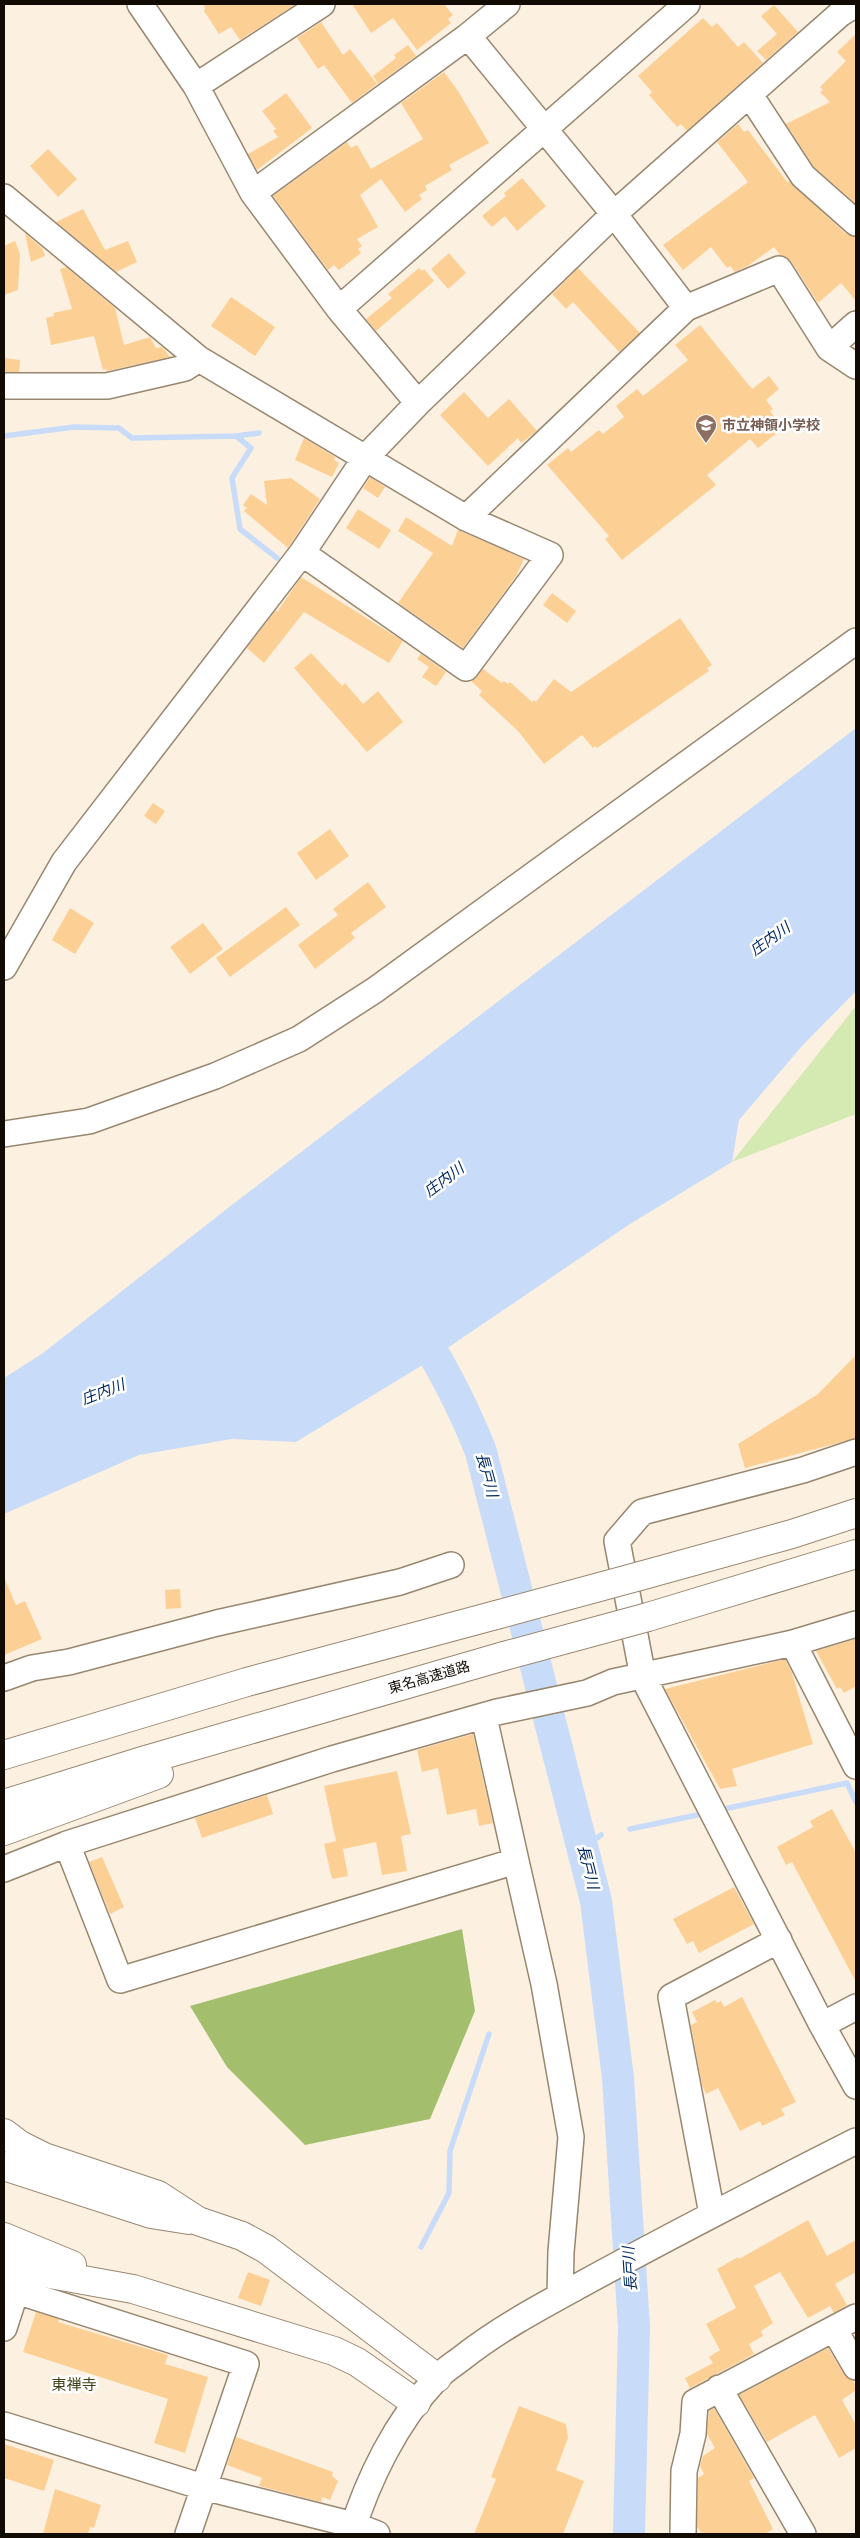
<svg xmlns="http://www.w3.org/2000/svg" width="860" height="2538" viewBox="0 0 860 2538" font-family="Inter,'Noto Sans JP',sans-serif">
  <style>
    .green { fill: #d5e9b3 }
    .forest { fill: #a3bf6d }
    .water { fill: #c8dcf9 }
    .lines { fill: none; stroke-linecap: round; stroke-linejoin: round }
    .stream { stroke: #c8dcf9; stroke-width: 5.5 }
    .river { stroke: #c8dcf9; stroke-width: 32 }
    .building { fill: #fcd095 }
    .minor-casing { stroke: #98866f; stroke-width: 28 }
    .highway-casing { stroke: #98866f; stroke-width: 30 }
    .minor { stroke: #fff; stroke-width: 25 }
    .highway { stroke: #fff; stroke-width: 28 }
    .highway-bridge-casing { stroke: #98866f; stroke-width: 30; stroke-linecap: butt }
    .highway-bridge { stroke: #fff; stroke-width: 28 }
    .labels { text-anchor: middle; stroke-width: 5; stroke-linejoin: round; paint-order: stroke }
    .education-label { font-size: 14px; font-weight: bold; fill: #785e54; stroke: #fff; text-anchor: start }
    .street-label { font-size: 14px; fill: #120b04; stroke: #fff }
    .water-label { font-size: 15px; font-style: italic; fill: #002964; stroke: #fff }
    .neighbourhood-label { font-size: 15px; fill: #413f16; stroke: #fff }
  </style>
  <rect width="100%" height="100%" fill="#fcf0e1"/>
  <path class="green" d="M856,1006V1114L732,1162Z"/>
  <path class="forest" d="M462,1929L475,2011L430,2119L305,2145L227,2067L190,2006Z"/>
  <path class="water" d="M856,728V991L802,1046L739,1120L732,1162L630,1224L421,1366L296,1442L232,1439L139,1455L4,1514V1378L43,1353L233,1204Z"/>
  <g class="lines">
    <path class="stream" d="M4,436L74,427L119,428L132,438L236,436L259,433
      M236,436L251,448L232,478L240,529L277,558
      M724,1809L847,1783L856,1802
      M630,1829L697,1815
      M582,1849L601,1835
      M421,2247L449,2193L450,2151L489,2034"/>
    <path class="river" d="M413,1320C441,1364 462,1403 481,1452L596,1901L618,2078L634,2327L629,2534"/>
  </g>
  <path class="building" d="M203,4H296L240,40L231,27L219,34L204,11L205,8Z
    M352,4H444L453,15L448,19L451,23L417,50L393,18L371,33Z
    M774,5L798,32L766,60L757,51L777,34L761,16Z
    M703,18L712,27L717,23L738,47L744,42L763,63L687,131L681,124L677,127L649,95L652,92L638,76Z
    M321,22L343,55L350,49L377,84L352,103L324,65L318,69L297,38Z
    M856,34V204L814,167L786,124L830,102L820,92L823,90L820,87L846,61L837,52Z
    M408,45L416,56L378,84L373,76L396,58L394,55Z
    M444,72L458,91L489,143L449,165L452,170L425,186L427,190L419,195L422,199L405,212L381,179L360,195L378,227L357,239L362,246L358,249L361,253L339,270L334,265L328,270L273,196L347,142L351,148L357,145L371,169L423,139L401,103Z
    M286,93L312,128L257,170L248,154L278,137L273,131L276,129L262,111Z
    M738,124L744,132L748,130L788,183L789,181L846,234L856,237V301L841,283L818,303L791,261L780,255L774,247L748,266L735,272L730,266L727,268L711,247L683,270L663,245L748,182L717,142Z
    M48,149L77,179L58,197L30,166Z
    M522,178L546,206L517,231L505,216L492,227L482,216L506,196L504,193Z
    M83,209L105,250L128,241L137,262L116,272L56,222Z
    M25,233L42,248L45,256L31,262Z
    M15,241L20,254L18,290L4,295V246Z
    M449,253L466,273L448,289L431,269Z
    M66,267L115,308L124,345L150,337L156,348L162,347L170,357L107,371L106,369L103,370L94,336L51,345L46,318L54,316L53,313L72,309L60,269Z
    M419,268L422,271L424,269L434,281L376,331L366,319L392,298L388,294Z
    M578,268L640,333L619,352L573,302L566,309L552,294Z
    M231,297L275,327L255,356L211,326Z
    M700,325L752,389L769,376L779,389L766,400L773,409L770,411L783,428L758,448L750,439L707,475L716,485L622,560L605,539L609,536L547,465L568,448L571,452L599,430L603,434L624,417L616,406L637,389L643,396L688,360L675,345Z
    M4,358L20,360L19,372H4Z
    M464,392L488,418L509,399L537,431L521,443L518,438L488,466L440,415Z
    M304,438L335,457L334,460L339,463L332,477L295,460Z
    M370,477L385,487L378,498L363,488Z
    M291,478L320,499L288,548L244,511L247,508L243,505L251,494L267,505L264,481Z
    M358,509L391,530L379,549L346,528Z
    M406,517L452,546L458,530L524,559L516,576L463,648L398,603L433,553L398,531Z
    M301,577L403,641L389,663L304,612L264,663L247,648L276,610L277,612Z
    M552,593L576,611L567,623L543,605Z
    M680,618L712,665L707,668L709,671L597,748L595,746L593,748L582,735L544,764L518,731L479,695L482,691L471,681L483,669L502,683L504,681L508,684L510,682L532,702L534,700L536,702L554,679L571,692Z
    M311,653L342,686L345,683L363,704L378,691L403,722L367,752L294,668Z
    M421,654L446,672L436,686L422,677L429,667L417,659Z
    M153,803L165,811L156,824L144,816Z
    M330,829L349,856L316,880L297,853Z
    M368,882L386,907L351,933L355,938L315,969L298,945L338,915L333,909Z
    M286,907L300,925L230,977L216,958Z
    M70,908L94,923L75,954L52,940Z
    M203,923L223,949L190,974L170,947Z
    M856,1355V1438L745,1468L738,1444L818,1394Z
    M4,1577L16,1605L25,1601L42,1639L4,1655Z
    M180,1589L181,1608L166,1609L165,1590Z
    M856,1639V1686L844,1693L840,1687L837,1689L816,1651Z
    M785,1659L792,1673L813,1744L732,1769L737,1786L720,1789L665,1689Z
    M473,1734L493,1823L479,1826L476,1809L447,1815L438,1768L422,1772L417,1750Z
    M397,1771L411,1834L401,1836L407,1871L382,1875L376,1842L343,1849L348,1876L332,1879L324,1844L336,1841L324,1786Z
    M267,1795L273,1814L202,1838L195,1818Z
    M832,1809L856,1853V1982L792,1862L786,1865L777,1847L813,1827L810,1821Z
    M102,1857L124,1907L110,1914L89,1862Z
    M734,1887L754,1924L699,1953L693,1941L687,1944L673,1919Z
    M742,1997L796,2102L781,2109L785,2115L762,2126L760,2121L740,2131L718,2088L706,2094L702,2085L691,2025L697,2022L692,2012L715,2000L717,2003L721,2001L724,2007Z
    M808,2220L827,2256L856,2240V2272L835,2284L847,2305L834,2313L830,2306L808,2318L780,2272L754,2286L773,2323L761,2331L763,2336L749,2344L754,2354L690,2388L685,2378L713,2363L709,2357L720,2350L706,2324L736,2308L717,2269L738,2257L739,2259Z
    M248,2272L270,2280L261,2306L238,2298Z
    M36,2312L59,2319L58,2322L168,2355L165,2364L208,2377L185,2453L154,2443L168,2399L23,2352Z
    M828,2348L844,2374L856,2384V2390L842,2400L856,2425V2448L839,2458L815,2415L767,2442L739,2395Z
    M519,2406L566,2424L568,2438L556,2470L584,2481L563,2534H474L496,2479L491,2477Z
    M714,2408L754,2478L749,2481L773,2529L765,2534H702L697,2527L698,2478L704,2474L700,2466L703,2456L715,2448L707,2434L709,2411Z
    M236,2437L333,2472L332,2476L338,2481L330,2500L322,2497L321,2502L259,2486L262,2478L227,2465Z
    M4,2444L54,2460L44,2491L4,2478Z
    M55,2489L101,2505L94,2528L90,2527L88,2534H43Z"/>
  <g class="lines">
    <g class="minor-casing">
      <path id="minor" d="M140,4L196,86
        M322,4L196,86L253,193L339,309L418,403
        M468,36L614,214L686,308
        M750,95L803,176L856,223
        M253,193L468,36L507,4
        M4,197L199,359L466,518L550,555L466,668L302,553
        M339,309L687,4
        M829,348L856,324
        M4,386H107L185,368L199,359
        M466,518L686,308L779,269L829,348L856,366
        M4,967L64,862L302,553L366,457L418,403L614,214L840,14L856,4
        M4,1134L89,1121L215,1076L299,1039L375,990L856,641
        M856,1452L803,1470L642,1512L617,1541L643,1677L822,2025L856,2086
        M793,1643L856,1766
        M4,1678L32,1668L69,1662L217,1623L400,1582L451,1565
        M67,1844L120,1980L516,1861L484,1717
        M516,1861L544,1984L571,2137L561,2252L560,2296
        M4,1869L67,1844L332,1759L497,1712L587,1693L613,1682L793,1643L856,1624
        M822,2025L856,2007
        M712,2214L671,1997L779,1940
        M4,2287L246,2364L188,2534
        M4,2328L16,2291
        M834,2329L856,2367
        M719,2388L803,2534
        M4,2425L203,2487L354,2525L377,2534
        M351,2534C368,2479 396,2422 436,2379C443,2371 453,2365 462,2358C500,2328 542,2306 584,2283C674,2234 765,2187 856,2141
        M683,2534L684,2471L693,2434L695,2402L856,2317"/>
    </g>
    <g class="highway-casing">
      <path id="highway" d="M640,1576L792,1534L856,1513
        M648,1617L856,1554
        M4,1755L247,1682L496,1615
        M4,1804L142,1761L504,1656
        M4,1831L159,1774
        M4,2133L20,2145L44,2157L158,2195L198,2221L242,2236L266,2249L437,2378
        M4,2166L151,2214L189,2220
        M4,2237L72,2265
        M4,2260L39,2272L133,2289L334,2351L357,2362L416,2403"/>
    </g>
    <use href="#minor" class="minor"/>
    <use href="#highway" class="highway"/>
    <g class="highway-bridge-casing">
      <path id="highway-bridge" d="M496,1615L640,1576
        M504,1656L648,1617"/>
    </g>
    <use href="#highway-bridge" class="highway-bridge"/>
  </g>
  <defs>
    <g id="school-pin" transform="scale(1.125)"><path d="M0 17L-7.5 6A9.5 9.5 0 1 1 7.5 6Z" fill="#8d6e63" stroke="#fff"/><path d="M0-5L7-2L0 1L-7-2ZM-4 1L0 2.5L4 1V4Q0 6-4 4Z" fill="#fff"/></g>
  </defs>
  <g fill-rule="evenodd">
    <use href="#school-pin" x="706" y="425"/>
  </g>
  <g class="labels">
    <g class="education-label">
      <text x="722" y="430">市立神領小学校</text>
    </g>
    <g class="street-label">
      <text transform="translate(429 1677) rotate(-16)" y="5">東名高速道路</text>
    </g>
    <g class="water-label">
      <text transform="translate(770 939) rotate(-36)" y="5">庄内川</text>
      <text transform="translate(444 1180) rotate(-37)" y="5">庄内川</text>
      <text transform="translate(103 1392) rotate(-21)" y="5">庄内川</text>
      <text transform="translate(487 1475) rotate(75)" y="5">長戸川</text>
      <text transform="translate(588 1867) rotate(76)" y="5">長戸川</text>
      <text transform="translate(630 2269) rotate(-94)" y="5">長戸川</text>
    </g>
    <g class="neighbourhood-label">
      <text x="74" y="2390">東禅寺</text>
    </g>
  </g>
  <rect width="860" height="2538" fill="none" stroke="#120b04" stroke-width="10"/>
</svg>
